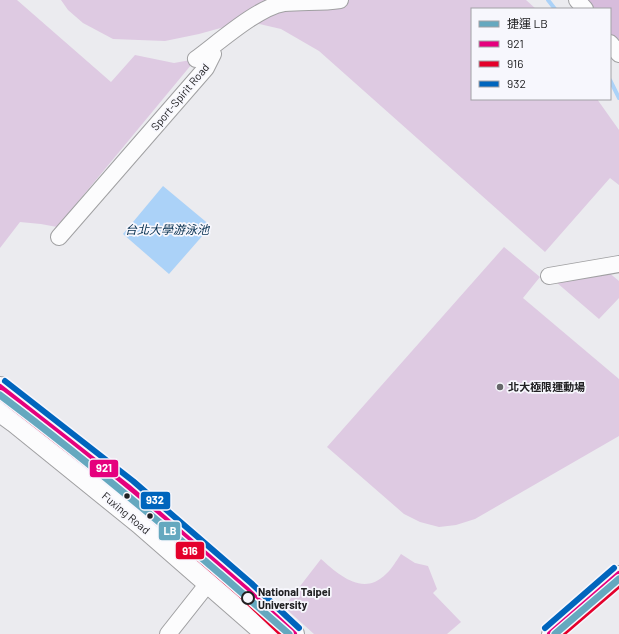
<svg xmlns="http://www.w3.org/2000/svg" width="619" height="634" viewBox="0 0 619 634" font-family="Barlow,'Noto Sans TC',sans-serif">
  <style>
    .green { fill: #decae2 }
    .forest { fill: #d7bcdc }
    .water { fill: #abd2f8 }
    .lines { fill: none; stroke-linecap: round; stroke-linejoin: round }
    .stream { stroke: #abd2f8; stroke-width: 4 }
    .minor-casing { stroke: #a0a0a2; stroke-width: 18 }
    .major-casing { stroke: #a0a0a2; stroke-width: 22 }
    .minor { stroke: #fcfcfd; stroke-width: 16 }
    .major { stroke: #fcfcfd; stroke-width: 20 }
    .bus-1-casing { stroke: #f7f7fd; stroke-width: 9 }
    .bus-2-casing { stroke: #f7f7fd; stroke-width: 9 }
    .bus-3-casing { stroke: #f7f7fd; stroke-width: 9 }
    .bus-1 { stroke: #e5007d; stroke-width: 6 }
    .bus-2 { stroke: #e4002b; stroke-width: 6 }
    .bus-3 { stroke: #0065bd; stroke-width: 6 }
    .metro-1-casing { stroke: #f7f7fd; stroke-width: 10 }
    .metro-1 { stroke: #65a8bf; stroke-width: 7 }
    .poi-dot { fill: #67676a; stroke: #f7f7fd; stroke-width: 1.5 }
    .bus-dot { fill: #202022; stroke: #f7f7fd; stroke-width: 1.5 }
    .stop-dot { fill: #f7f7fd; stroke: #202022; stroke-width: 2 }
    .labels { text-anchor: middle; stroke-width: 3.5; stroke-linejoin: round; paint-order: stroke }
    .street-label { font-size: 11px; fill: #202022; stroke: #f7f7fd }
    .poi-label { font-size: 11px; font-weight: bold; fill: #202022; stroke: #f7f7fd; text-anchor: start }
    .stop-label { font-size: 11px; font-weight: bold; fill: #202022; stroke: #f7f7fd; text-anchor: start }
    .water-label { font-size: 12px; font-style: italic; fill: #022c4d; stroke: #f7f7fd }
    .line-badge { stroke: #f7f7fd; stroke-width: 1.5 }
    .badge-label { font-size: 11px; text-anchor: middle; font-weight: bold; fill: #fff }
  </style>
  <rect width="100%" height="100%" fill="#ebebef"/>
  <path class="green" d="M0,0H17L111,82L135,55L174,63L196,59L57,227L41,224L20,222L0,248Z
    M61,0H526L536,9H472V99H597L619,130V185L610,178L545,252L319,51L281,29L246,21L199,34L165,41L113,39L83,23L68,10Z
    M504,247L540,277L523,298L619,379V436L475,519L456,525L439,527L420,522L404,514L327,447Z
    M602,267L619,281V298L599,319L549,276Z
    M401,554L415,563L428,566L437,589L433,593L461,622L447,634H314L284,607L321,559C339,575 363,597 386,574C392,569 396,561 401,554Z"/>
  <path class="forest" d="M577,0H619V54L610,43V9H585Z"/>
  <path class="water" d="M163,186L211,226L169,274L123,234Z"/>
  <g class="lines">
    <path class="stream" d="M548,0L555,9
      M610,80L619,98"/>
    <g class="minor-casing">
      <path id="minor" d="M577,0L585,9
        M610,43L619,54
        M59,237L206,68L213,54L196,59C218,43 258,7 284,3C302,1 321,3 340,0
        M549,276L619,264
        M168,634L221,567
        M550,634L619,574"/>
    </g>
    <g class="major-casing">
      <path id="major" d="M0,387L128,487L246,589L294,634
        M0,412L14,422L140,524L266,634"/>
    </g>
    <use href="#minor" class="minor"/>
    <use href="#major" class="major"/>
    <g class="bus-1-casing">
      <path id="bus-1" d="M0,387L128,487L246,589L294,634
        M550,634L619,574"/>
    </g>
    <g class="bus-2-casing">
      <path id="bus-2" d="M0,397L123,493L241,595L282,634
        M562,634L619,585"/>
    </g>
    <g class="bus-3-casing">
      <path id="bus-3" d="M5,381L133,481L251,583L299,628
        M545,628L614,568"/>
    </g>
    <use href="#bus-1" class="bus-1"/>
    <use href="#bus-2" class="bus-2"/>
    <use href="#bus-3" class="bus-3"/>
    <g class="metro-1-casing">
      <path id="metro-1" d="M0,395C100,470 195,551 289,634
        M555,634L619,579"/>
    </g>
    <use href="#metro-1" class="metro-1"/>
  </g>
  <circle class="poi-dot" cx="500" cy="387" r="4"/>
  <g class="bus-dot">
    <circle cx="127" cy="496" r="3.5"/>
    <circle cx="150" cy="516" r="3.5"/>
  </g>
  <circle class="stop-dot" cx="248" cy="598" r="6"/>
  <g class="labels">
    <g class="street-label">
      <text transform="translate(180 97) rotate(-50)" y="4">Sport-Spirit Road</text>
      <text transform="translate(126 513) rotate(40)" y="4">Fuxing Road</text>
    </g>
    <g class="poi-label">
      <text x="508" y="391">北大極限運動場</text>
    </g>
    <g class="stop-label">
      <text x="258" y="596">National Taipei<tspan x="258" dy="13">University</tspan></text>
    </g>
    <g class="water-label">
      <text x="167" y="234">台北大學游泳池</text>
    </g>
  </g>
  <g class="line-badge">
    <rect x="89" y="459" width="30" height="19" rx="4" fill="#e5007d"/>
    <rect x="140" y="491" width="31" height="19" rx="4" fill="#0065bd"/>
    <rect x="158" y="521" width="23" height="20" rx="4" fill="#65a8bf"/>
    <rect x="175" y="541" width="30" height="19" rx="4" fill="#e4002b"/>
  </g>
  <g class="badge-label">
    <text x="104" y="472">921</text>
    <text x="155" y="504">932</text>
    <text x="170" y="535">LB</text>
    <text x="190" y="555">916</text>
  </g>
  <rect x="471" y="8" width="140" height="92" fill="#f7f7fd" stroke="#a1a1a5"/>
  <rect x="479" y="21" width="20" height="6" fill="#65a8bf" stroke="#a1a1a5"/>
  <text x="507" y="28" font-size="12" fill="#202022">捷運 LB</text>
  <rect x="479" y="41" width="20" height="6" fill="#e5007d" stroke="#a1a1a5"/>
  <text x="507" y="48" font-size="12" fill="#202022">921</text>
  <rect x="479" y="61" width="20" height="6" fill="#e4002b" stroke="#a1a1a5"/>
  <text x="507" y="68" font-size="12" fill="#202022">916</text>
  <rect x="479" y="81" width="20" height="6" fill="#0065bd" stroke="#a1a1a5"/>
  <text x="507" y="88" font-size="12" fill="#202022">932</text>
</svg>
